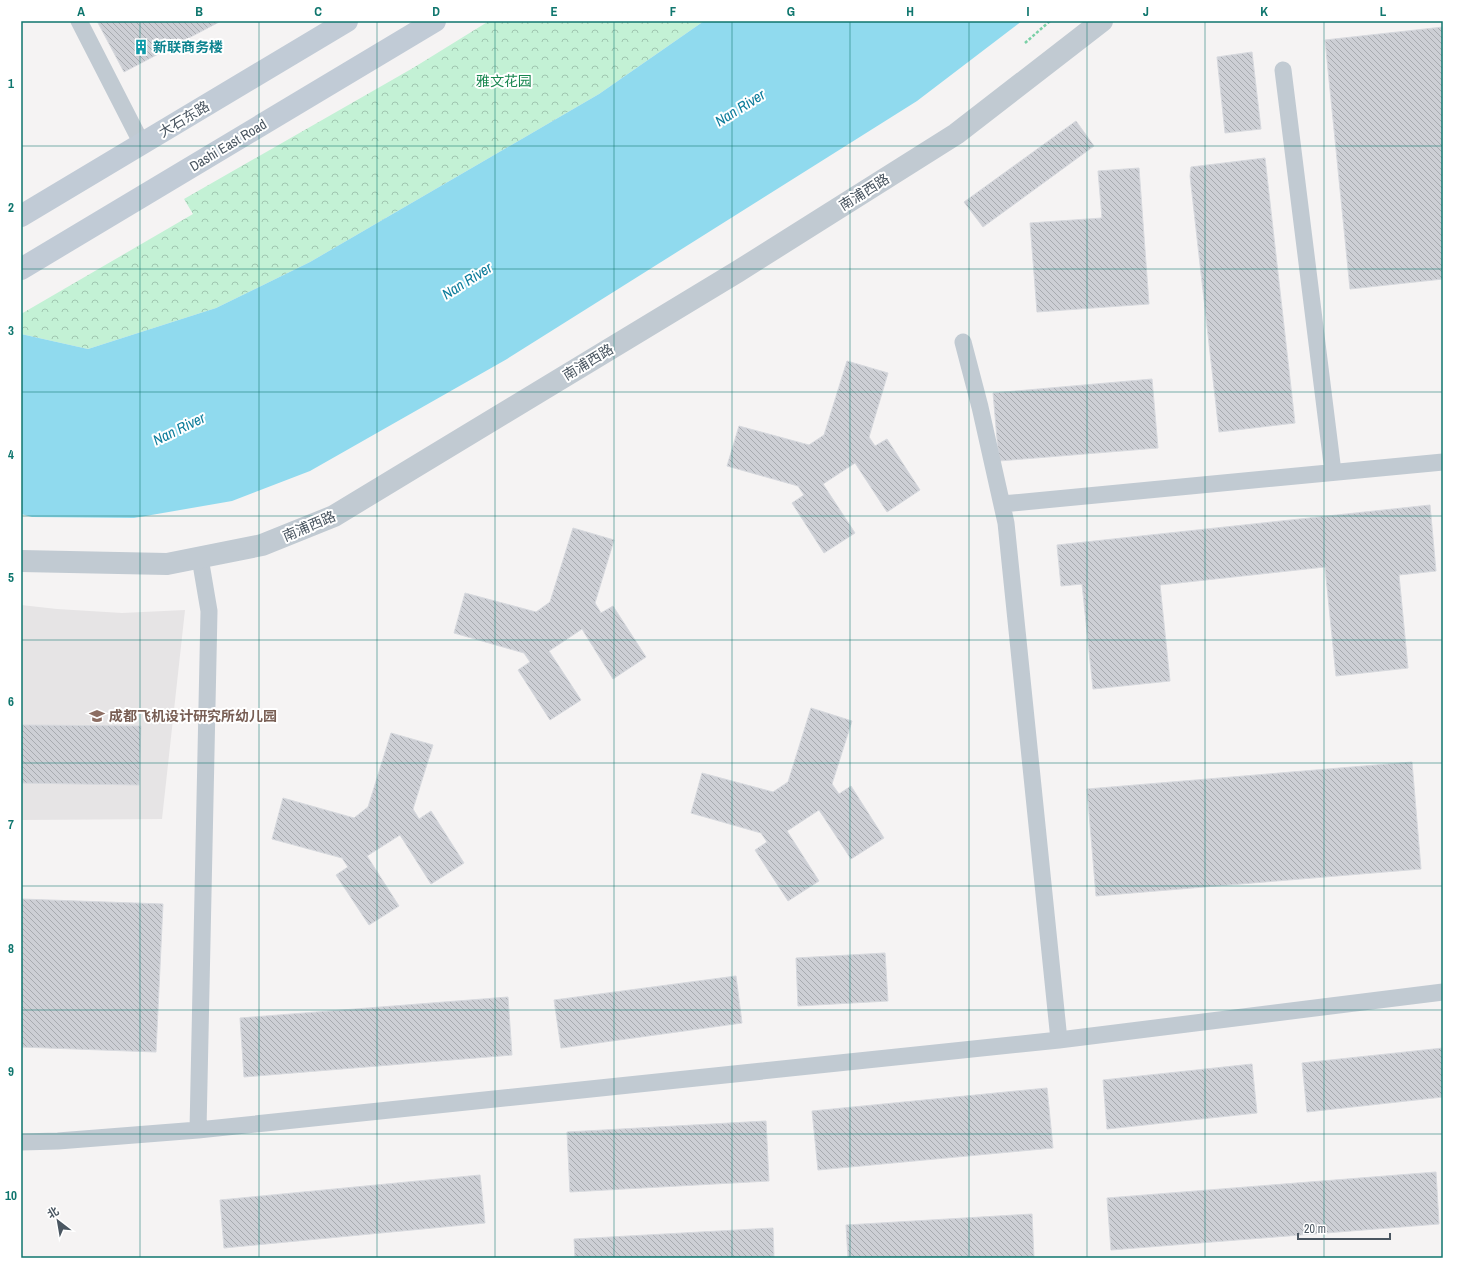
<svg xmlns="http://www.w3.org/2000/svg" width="1464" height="1279" viewBox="0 0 1464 1279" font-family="'Archivo Narrow','Noto Sans SC',sans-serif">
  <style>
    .education { fill: #e6e4e5 }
    .park { fill: url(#park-crowns) }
    .water { fill: #90daee }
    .building { fill: url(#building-back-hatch); stroke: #d7d9de }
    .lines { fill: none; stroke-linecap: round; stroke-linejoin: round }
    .path { stroke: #7ad0a6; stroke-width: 2.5; stroke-dasharray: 3 2; stroke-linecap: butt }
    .lane { stroke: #c1cad2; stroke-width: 17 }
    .street { stroke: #c1cad2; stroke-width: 22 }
    .secondary { stroke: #c1cbd6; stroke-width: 22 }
    .grid { fill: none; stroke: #0f766e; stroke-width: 1; stroke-opacity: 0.55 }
    .labels { text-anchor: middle; stroke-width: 4; stroke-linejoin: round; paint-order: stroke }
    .culture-label { font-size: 14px; font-weight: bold; fill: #0d838f; stroke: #fff; text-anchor: start }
    .park-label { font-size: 14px; fill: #17864f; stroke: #fff }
    .street-label { font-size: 14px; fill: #4a5661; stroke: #fff }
    .education-label { font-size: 14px; font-weight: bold; fill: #785e54; stroke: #fff; text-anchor: start }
    .water-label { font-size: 15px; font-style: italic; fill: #0c7c9b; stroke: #fff }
    .neatline { fill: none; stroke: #0f766e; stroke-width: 1.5 }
    .grid-label { font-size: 13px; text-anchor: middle; font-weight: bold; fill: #0f766e }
  </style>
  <defs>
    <pattern id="park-crowns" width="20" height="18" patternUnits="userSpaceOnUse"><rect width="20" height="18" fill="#c3f1d5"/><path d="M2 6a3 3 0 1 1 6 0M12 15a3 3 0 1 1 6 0" fill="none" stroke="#a0c6b0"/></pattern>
    <pattern id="building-back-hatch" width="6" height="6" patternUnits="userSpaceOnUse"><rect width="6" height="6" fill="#cdcfd5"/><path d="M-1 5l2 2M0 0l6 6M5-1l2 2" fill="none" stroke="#a8abb0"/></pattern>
  </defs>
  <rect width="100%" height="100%" fill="#f5f3f3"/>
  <path class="education" d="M21,605L57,609L122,613L185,610L162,819L21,820Z"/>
  <path class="park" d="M489,21H704L599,94L310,262L216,308L88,349L21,334V314L193,214L184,199L413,68Z"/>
  <path class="water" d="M704,21H1022L917,101L507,359L310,471L232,501L134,518L32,517L21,514V334L88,349L216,308L310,262L599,94Z"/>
  <path class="building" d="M97,21H221L124,72Z
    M1443,27V279L1350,289L1325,40Z
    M1252,52L1261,129L1225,133L1217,57Z
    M1076,121L1094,146L983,227L964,202Z
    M1265,158L1295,423L1219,432L1190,176L1191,167Z
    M1139,168L1149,304L1037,312L1030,223L1102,218L1098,171Z
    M847,361L888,373L869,437L875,446L887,439L920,490L887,512L855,463L823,484L855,533L824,553L792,503L804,495L798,486L727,466L739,426L809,445L824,435Z
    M1152,379L1158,448L999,461L993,393Z
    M1430,505L1436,571L1399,575L1408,668L1336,676L1325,567L1160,585L1170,681L1093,689L1082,584L1061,586L1057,545Z
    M573,528L614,540L595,603L601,613L613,606L646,657L613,679L582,629L549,651L581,700L550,720L518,670L530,662L524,653L454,633L465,593L536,612L550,602Z
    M811,708L852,721L832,784L839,794L851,786L884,838L851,859L819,810L787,831L819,881L788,901L755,850L767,842L761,833L691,813L702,773L773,792L788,782Z
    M21,725L141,726L139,785L21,783Z
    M391,733L433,745L413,809L419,819L431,811L464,863L431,884L400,835L367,856L399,906L369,925L336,875L348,867L342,858L272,839L283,798L354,818L368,807Z
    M1412,762L1421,869L1096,896L1087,789Z
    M21,899L163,904L156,1052L21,1047Z
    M885,953L888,1001L798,1006L796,958Z
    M736,976L742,1023L561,1048L554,1000Z
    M508,997L512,1055L244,1077L240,1018Z
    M1443,1048V1097L1307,1112L1302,1063Z
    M1252,1064L1257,1113L1107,1129L1103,1080Z
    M1047,1088L1053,1148L818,1170L812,1111Z
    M766,1121L769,1181L570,1192L567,1132Z
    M1436,1172L1439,1224L1111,1250L1107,1198Z
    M480,1175L485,1223L224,1248L220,1200Z
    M1032,1214L1034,1258H848L846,1225Z
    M773,1228L774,1258H575L574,1239Z"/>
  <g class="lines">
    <path class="path" d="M1025,43L1050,21"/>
    <path class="lane" d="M79,21L142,144
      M1283,70L1333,472
      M963,342L980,407L1006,523L1059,1040
      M1002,504L1443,462
      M198,1130L209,611L200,558
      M21,1142L58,1141L198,1130L1059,1040L1443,992"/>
    <path class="street" d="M21,561L167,564L262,545L334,516L737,272L956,134L1102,21"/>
    <path class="secondary" d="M21,216L347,21
      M21,269L435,21"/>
  </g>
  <path class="grid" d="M140,21V1258M259,21V1258M377,21V1258M495,21V1258M614,21V1258M732,21V1258M850,21V1258M969,21V1258M1087,21V1258M1205,21V1258M1324,21V1258M21,146H1443M21,269H1443M21,392H1443M21,516H1443M21,640H1443M21,763H1443M21,886H1443M21,1010H1443M21,1134H1443"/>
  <defs>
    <g id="building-bare" transform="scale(1.2)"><path d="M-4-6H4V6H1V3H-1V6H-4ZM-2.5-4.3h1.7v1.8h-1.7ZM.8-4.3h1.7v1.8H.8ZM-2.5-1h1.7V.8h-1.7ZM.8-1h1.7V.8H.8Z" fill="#0f9aa8" stroke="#fff" stroke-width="2.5" paint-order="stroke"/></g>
    <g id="school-bare" transform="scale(1.2)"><path d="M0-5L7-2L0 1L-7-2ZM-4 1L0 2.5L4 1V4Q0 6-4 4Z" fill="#8d6e63" stroke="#fff" stroke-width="2.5" paint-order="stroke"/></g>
  </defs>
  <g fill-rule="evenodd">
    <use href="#building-bare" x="141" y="47"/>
    <use href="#school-bare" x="97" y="716"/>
  </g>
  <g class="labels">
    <g class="culture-label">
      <text x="153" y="52">新联商务楼</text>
    </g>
    <g class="park-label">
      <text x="504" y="86">雅文花园</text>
    </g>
    <g class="street-label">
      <text transform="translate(184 119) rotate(-31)" y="5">大石东路</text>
      <text transform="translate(228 145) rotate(-31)" y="5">Dashi East Road</text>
      <text transform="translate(864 192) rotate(-32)" y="5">南浦西路</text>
      <text transform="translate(588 362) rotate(-31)" y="5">南浦西路</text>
      <text transform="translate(309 526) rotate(-23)" y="5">南浦西路</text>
    </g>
    <g class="education-label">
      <text x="109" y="721">成都飞机设计研究所幼儿园</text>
    </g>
    <g class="water-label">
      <text transform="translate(740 108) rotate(-32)" y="5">Nan River</text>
      <text transform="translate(467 281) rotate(-32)" y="5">Nan River</text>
      <text transform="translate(179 429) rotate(-26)" y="5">Nan River</text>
    </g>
  </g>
  <rect width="1464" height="1279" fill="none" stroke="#ffffff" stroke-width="44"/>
  <g transform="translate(58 1221) rotate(329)" stroke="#ffffff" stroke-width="3" paint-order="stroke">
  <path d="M0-3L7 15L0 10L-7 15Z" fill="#4a5661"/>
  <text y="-6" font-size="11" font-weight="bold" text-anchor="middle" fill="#4a5661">北</text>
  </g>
  <path d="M1298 1233v6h92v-6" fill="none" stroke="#4a5661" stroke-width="2"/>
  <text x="1304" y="1233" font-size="12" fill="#4a5661" stroke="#ffffff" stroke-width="3" paint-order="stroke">20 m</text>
  <rect x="22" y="22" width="1420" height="1235" class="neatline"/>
  <g class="grid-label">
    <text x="81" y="16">A</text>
    <text x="199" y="16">B</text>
    <text x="318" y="16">C</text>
    <text x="436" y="16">D</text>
    <text x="554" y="16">E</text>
    <text x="673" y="16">F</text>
    <text x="791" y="16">G</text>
    <text x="910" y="16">H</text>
    <text x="1028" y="16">I</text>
    <text x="1146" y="16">J</text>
    <text x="1264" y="16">K</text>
    <text x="1383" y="16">L</text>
    <text x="11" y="88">1</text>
    <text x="11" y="212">2</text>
    <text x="11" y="335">3</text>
    <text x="11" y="459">4</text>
    <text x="11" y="582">5</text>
    <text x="11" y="706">6</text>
    <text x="11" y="829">7</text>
    <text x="11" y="953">8</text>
    <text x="11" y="1076">9</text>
    <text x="11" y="1200">10</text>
  </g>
</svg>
